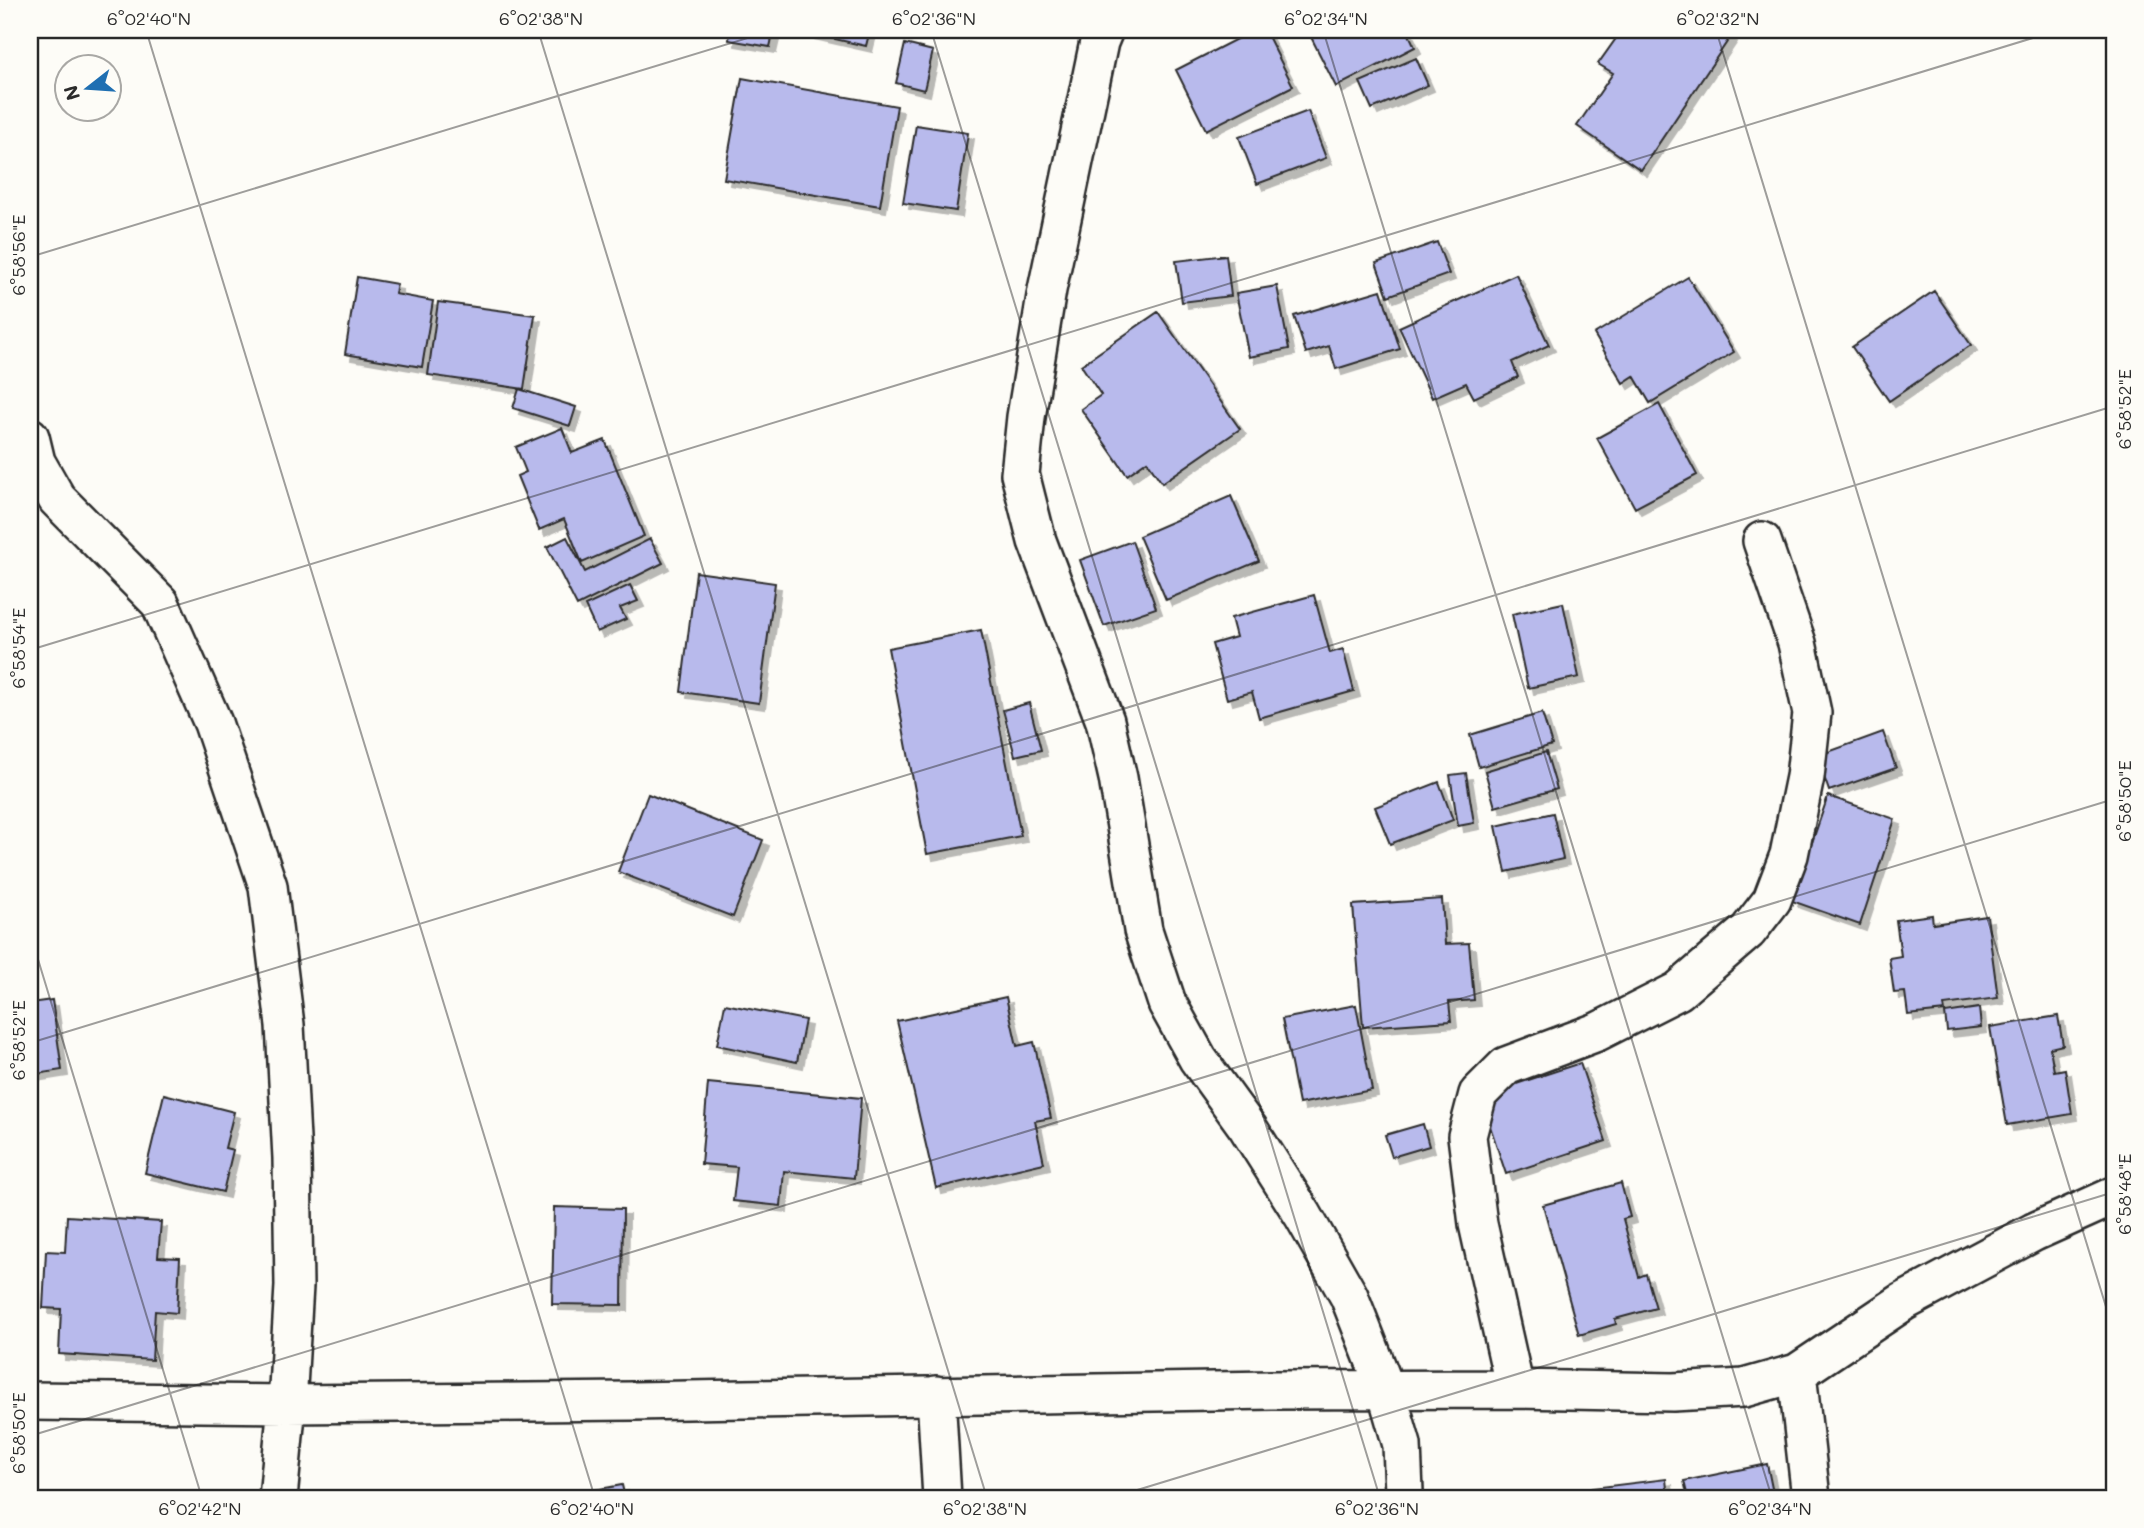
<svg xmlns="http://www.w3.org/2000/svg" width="2144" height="1528" viewBox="0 0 2144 1528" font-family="Mali,sans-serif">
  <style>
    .building { fill: #b8baec; stroke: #2b2b2b; stroke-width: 2; filter: url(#shadow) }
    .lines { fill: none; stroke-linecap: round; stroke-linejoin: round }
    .minor-casing { stroke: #2b2b2b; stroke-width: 42 }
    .minor { stroke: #fdfcf7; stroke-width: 37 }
    .ticks { fill: none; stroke: #2b2b2b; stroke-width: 2; stroke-opacity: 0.45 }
    .neatline { fill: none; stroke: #2b2b2b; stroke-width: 2.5 }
    .ticks-label { font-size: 18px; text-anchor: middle; fill: #2b2b2b }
  </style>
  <defs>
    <filter id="shadow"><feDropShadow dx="6" dy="6" stdDeviation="0" flood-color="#0004"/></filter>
  </defs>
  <rect width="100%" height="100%" fill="#fdfcf7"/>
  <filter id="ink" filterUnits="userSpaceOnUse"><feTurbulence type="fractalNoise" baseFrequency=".0143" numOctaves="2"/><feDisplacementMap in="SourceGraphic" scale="14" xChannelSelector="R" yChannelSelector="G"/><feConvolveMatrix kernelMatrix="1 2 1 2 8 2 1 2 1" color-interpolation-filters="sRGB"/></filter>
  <g filter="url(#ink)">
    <path class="building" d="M730,30H774L770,47L729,40Z
      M795,30H870L866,46Z
      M1254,30H1265L1293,86L1206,130L1176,70Z
      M1316,30H1407L1415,47L1336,87L1309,33Z
      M1622,30H1722L1731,36L1641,170L1577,126L1613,73L1598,64Z
      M905,44L933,51L924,90L896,83Z
      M1416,58L1428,85L1372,109L1360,82Z
      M742,78L897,106L880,206L724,179Z
      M1308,111L1326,158L1257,184L1239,137Z
      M916,125L968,133L956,211L903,203Z
      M1437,242L1449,274L1388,296L1376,263Z
      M1226,255L1231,296L1182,302L1176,261Z
      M1516,274L1549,345L1512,362L1518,377L1474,398L1466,383L1432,398L1399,327Z
      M357,277L397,284L395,294L433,301L422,367L345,354Z
      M1688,277L1734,352L1650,403L1634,376L1623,383L1594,334Z
      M1277,286L1289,349L1249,357L1236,293Z
      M1381,290L1400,349L1336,369L1329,346L1306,353L1294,316Z
      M1934,291L1971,345L1889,401L1852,347Z
      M438,302L535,315L524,389L428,375Z
      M1158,312L1240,429L1162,483L1147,461L1127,475L1081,409L1101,395L1081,365Z
      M519,389L576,407L570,426L513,408Z
      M1659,404L1697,475L1635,508L1597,438Z
      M562,428L572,453L605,440L644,536L582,563L564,519L539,530L517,476L526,472L516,447Z
      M1231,496L1259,561L1166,600L1139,536Z
      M567,537L585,572L650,539L663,563L577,606L547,547Z
      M1132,541L1156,608L1104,626L1080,560Z
      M696,572L775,583L759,703L681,692Z
      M630,585L638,601L620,608L626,619L597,632L585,606Z
      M1314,595L1330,653L1343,649L1354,691L1259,718L1252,692L1227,699L1212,644L1236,637L1231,618Z
      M1563,603L1579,677L1528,688L1512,614Z
      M981,630L1021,836L927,854L888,648Z
      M1029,703L1041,750L1015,756L1003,710Z
      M1542,713L1552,745L1479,767L1470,735Z
      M1883,732L1896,768L1829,791L1817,756Z
      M1546,752L1557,789L1495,807L1485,771Z
      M1466,773L1474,823L1458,826L1450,775Z
      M1439,782L1453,820L1390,844L1375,807Z
      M648,794L763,840L733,917L618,872Z
      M1828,796L1895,819L1860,925L1792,901Z
      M1553,813L1563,859L1506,872L1496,826Z
      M1442,899L1445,944L1469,943L1474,1000L1449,1002L1451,1021L1363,1027L1353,905Z
      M1932,915L1933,924L1987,916L1998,998L1944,1005L1945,1011L1908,1015L1905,992L1894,993L1889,958L1901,956L1896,920Z
      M1006,997L1017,1046L1034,1042L1051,1118L1035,1121L1044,1163L936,1188L897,1021Z
      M52,1000L62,1070L30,1075V1003Z
      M725,1004L805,1020L797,1062L717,1045Z
      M1356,1005L1372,1090L1299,1104L1282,1019Z
      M1979,1008L1981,1027L1947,1031L1945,1013Z
      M2058,1016L2063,1045L2050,1048L2054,1071L2065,1069L2072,1114L2007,1125L1990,1027Z
      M1580,1063L1606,1141L1506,1174L1480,1096Z
      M708,1083L861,1098L854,1178L784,1171L781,1206L733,1201L737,1167L701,1164Z
      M164,1094L234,1112L225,1148L233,1150L223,1192L145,1173Z
      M1423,1124L1429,1146L1392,1157L1385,1135Z
      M1621,1183L1630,1217L1623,1219L1639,1277L1646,1274L1656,1308L1615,1319L1616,1324L1579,1335L1543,1205Z
      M554,1207L623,1209L622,1305L552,1304Z
      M67,1216L161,1222L158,1257L180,1258L177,1313L155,1311L152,1360L59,1354L61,1309L43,1308L46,1251L65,1252Z
      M1767,1464L1774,1498H1688L1684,1481Z
      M1666,1479L1668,1498H1594L1592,1488Z
      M622,1485L625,1498H567V1495Z"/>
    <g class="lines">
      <g class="minor-casing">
        <path id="minor" d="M1104,30L1099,42L1047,290L1026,417L1020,474L1037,541L1105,721L1118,778L1143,930L1167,1003L1198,1059L1248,1128L1303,1215L1349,1296L1386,1390L1402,1445L1404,1492L1402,1498
          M30,437L36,462L57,499L160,603L213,723L268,886L285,1025L292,1158L294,1286L287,1404L278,1498
          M1797,1373L1811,1498
          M1515,1389L1478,1224L1467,1136L1478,1094L1506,1066L1597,1032L1678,991L1748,931L1772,900L1789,855L1805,777L1812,713L1797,643L1762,541
          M936,1395L942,1498
          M30,1401L287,1404L633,1401L1272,1390L1515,1389L1673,1392L1744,1388L1797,1373L1903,1302L2034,1232L2114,1196"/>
      </g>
      <use href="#minor" class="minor"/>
    </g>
  </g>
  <path class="ticks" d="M146,30L595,1498M538,30L987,1498M931,30L1380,1498M1323,30L1772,1498M1716,30L2114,1333M2108,30L2114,50M30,257L774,30M30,650L2059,30M30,933L202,1498M30,1043L2114,406M30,1436L2114,799M1111,1498L2114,1192"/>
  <rect width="2144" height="1528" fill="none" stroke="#fdfcf7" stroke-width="77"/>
  <g transform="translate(88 88) rotate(253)"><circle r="33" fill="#fdfcf7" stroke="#a9a8a5" stroke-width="2"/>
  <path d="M0-5L12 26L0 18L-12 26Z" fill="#1f6fb2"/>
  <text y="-10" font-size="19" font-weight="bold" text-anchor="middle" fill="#2b2b2b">N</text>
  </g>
  <rect x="38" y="38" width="2068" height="1452" class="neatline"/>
  <g class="ticks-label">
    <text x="149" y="25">6°02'40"N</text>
    <text x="541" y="25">6°02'38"N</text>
    <text x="934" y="25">6°02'36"N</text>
    <text x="1326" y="25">6°02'34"N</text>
    <text x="1718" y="25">6°02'32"N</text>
    <text transform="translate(19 255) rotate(-90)" y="6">6°58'56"E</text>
    <text transform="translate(2125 409) rotate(-90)" y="6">6°58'52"E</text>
    <text transform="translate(19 648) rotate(-90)" y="6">6°58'54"E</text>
    <text transform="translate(2125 801) rotate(-90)" y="6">6°58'50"E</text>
    <text transform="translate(19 1040) rotate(-90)" y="6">6°58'52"E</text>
    <text transform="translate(2125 1194) rotate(-90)" y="6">6°58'48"E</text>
    <text transform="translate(19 1433) rotate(-90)" y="6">6°58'50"E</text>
    <text x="200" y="1515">6°02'42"N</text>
    <text x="592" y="1515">6°02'40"N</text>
    <text x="985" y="1515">6°02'38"N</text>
    <text x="1377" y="1515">6°02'36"N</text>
    <text x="1770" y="1515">6°02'34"N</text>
  </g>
</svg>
